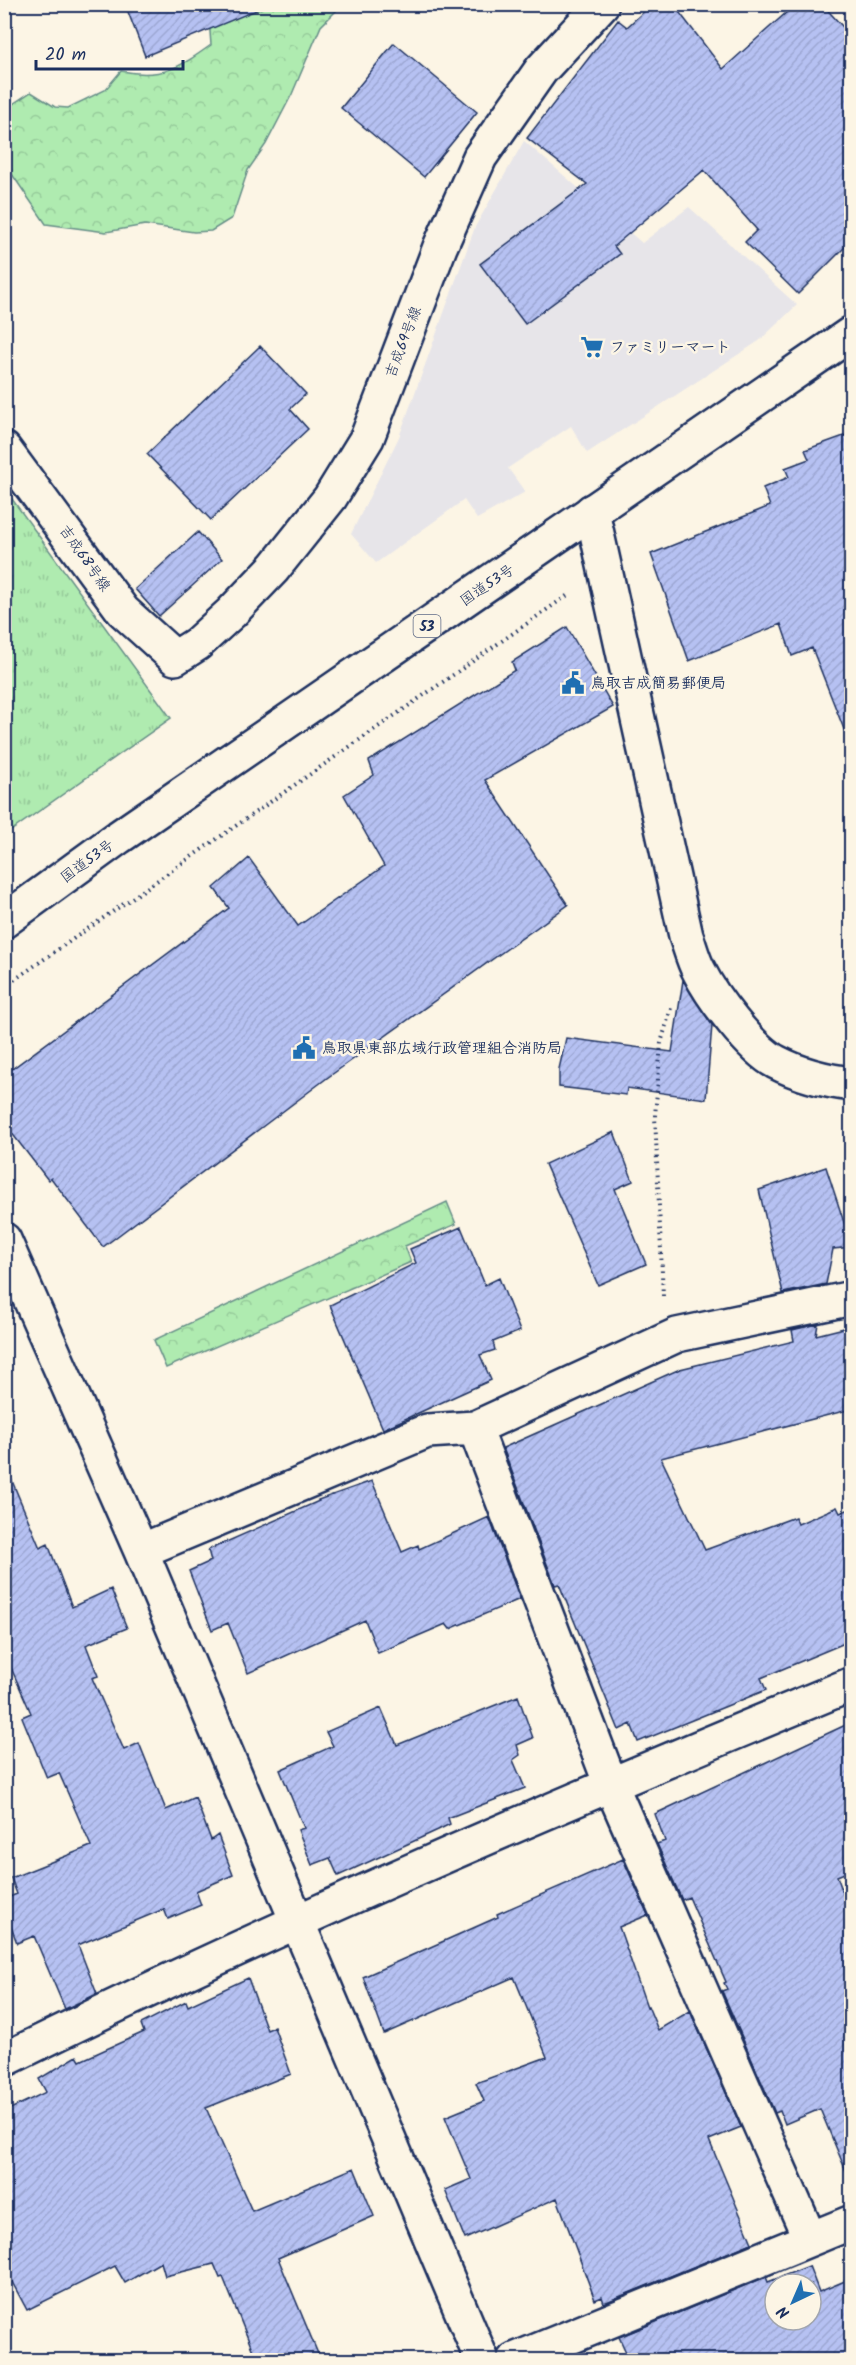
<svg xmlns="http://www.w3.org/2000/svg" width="856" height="2365" viewBox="0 0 856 2365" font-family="Kalam,'Klee One',sans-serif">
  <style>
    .built { fill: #e7e5e9 }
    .grass { fill: url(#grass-tufts); stroke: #658d87; stroke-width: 1.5 }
    .forest { fill: url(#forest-crowns); stroke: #658d87; stroke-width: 1.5 }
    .building { fill: url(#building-hatch); stroke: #1b2f5e; stroke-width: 1.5; fill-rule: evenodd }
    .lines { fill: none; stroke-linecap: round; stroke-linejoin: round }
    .minor-casing { stroke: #1b2f5e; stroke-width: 38 }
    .highway-casing { stroke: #1b2f5e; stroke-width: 38 }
    .path { stroke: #1b2f5e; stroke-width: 4; stroke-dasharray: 1.5 4.5; stroke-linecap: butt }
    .minor { stroke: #fcf5e5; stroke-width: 33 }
    .highway { stroke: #fcf5e5; stroke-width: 33 }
    .labels { text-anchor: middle; stroke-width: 5; stroke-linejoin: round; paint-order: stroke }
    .shield { fill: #fcf5e5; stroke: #5e6a86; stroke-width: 1.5 }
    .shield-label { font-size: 14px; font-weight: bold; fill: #1b2f5e }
    .street-label { font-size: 15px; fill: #1b2f5e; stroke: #fcf5e5 }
    .poi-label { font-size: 15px; font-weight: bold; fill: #1b2f5e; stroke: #fcf5e5; text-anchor: start }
  </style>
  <defs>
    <pattern id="grass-tufts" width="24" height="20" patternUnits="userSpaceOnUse" patternTransform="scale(1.5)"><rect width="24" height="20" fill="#afebb0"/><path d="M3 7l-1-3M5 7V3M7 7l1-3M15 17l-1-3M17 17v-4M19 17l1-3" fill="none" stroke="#96ca9a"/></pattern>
    <pattern id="forest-crowns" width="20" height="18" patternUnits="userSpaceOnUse" patternTransform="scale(1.5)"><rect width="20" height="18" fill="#afebb0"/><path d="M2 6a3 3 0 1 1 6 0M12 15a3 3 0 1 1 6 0" fill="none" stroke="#96ca9a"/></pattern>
    <pattern id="building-hatch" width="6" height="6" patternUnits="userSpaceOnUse" patternTransform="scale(1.5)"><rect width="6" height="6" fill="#b6c1f2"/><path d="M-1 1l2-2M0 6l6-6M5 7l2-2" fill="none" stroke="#9ca6d2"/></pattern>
  </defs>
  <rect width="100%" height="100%" fill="#fcf5e5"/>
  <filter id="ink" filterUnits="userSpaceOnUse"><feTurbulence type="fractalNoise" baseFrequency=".0167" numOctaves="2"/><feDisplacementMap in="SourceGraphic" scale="12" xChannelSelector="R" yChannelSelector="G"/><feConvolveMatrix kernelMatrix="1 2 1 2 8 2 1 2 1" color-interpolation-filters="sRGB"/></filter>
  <g filter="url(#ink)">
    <path class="built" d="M524,141L642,243L689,207L797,305L759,341L587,453L571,426L508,468L525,492L477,519L464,500L376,563L351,534L399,437L475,227Z"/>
    <path class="grass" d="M4,488L171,718L5,835H4Z"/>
    <path class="forest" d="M208,5H342L321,26L292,94L266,144L248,170L232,218L211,231L194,232L145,225L106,232L46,224L5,164L4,110L31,92L55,107L68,108L105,90L121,71C162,79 179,68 211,45Z
      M447,1202L456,1224L405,1246L411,1262L166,1368L154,1340Z"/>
    <path class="building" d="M125,4H266V6L145,56Z
      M652,4H673L723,69L796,4H822L852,37V240L798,294L745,242L757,230L704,170L614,246L620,254L525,324L480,264L587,184L527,138L618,20L627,27Z
      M394,43L477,112L424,177L341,108Z
      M260,346L306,394L290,409L308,429L211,520L147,454Z
      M852,433V742H849L812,648L792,656L781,624L689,661L651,554L770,506L763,488L789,477L785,468L809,459L805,450Z
      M198,532L222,559L159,616L135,589Z
      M567,627L613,707L485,780L568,905L327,1078L103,1247L51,1178L48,1180L4,1123V1075L229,908L214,888L249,858L298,926L384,866L344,795L374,775L369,761L515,670L512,662Z
      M683,980L712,1025L706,1099L627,1088L626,1095L559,1087V1069L566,1038L672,1052Z
      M614,1132L633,1181L615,1189L646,1264L598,1285L545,1164Z
      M826,1167L852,1247L833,1249L826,1284L783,1293L759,1190Z
      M461,1227L485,1285L499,1278L520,1331L493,1342L495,1350L480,1355L491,1380L383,1429L330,1305L416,1263L410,1249Z
      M818,1324L816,1335L852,1326V1409L661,1458L705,1550L795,1517L798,1524L837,1507L840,1513L852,1508V1640L761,1678L766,1690L638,1742L631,1724L619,1730L559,1584L555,1585L503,1448L680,1369L794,1341L792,1330Z
      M5,1464L40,1548L48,1544L72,1607L111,1589L127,1628L86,1645L98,1676L92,1678L124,1750L139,1743L166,1810L195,1797L211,1840L218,1835L233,1875L196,1891L201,1905L168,1919L164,1909L78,1945L97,1994L65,2009L34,1936L17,1943L4,1908V1899L17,1894L11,1878L91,1846L59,1773L47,1778L22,1717L31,1713L4,1652Z
      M372,1481L402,1552L418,1545L419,1549L489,1517L520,1599L450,1629L446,1624L378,1653L365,1620L248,1673L228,1623L212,1630L189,1571L211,1561L208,1550L319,1501L318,1500Z
      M518,1696L533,1738L517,1745L520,1755L513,1760L525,1788L448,1818L450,1824L438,1830L338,1876L330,1858L312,1865L298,1830L304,1828L280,1770L333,1746L326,1732L381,1708L397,1745Z
      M852,1722V1870L837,1876L852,1918L851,2183L820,2109L785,2124L780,2111L775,2113L722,1991L727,1989L724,1983L726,1982L689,1897L682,1900L657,1844L665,1841L655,1814Z
      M623,1859L648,1915L619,1927L647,2007L648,2006L658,2030L690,2011L741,2127L709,2140L752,2243L604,2303L602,2297L595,2300L557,2198L465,2239L445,2190L471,2179L445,2117L484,2101L476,2083L547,2057L514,1977L384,2034L363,1977L498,1917L497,1914Z
      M248,1978L267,2030L274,2027L291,2074L206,2108L252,2211L354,2168L374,2216L278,2258L321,2361H257L223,2277L220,2278L214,2264L165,2276L161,2262L125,2283L115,2266L27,2310L4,2267V2112L46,2092L39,2079L77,2056L80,2061L144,2032L141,2024L186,2001L188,2006Z
      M809,2266L819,2292L852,2278V2361H630L619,2337L766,2277L768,2282ZM775,2284H811V2320H775Z"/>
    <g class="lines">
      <g class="minor-casing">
        <path id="minor" d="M4,449L123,611L175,658L197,644L231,613L274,568L330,498L367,438L440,247L480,157L541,70L602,4
          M592,511L686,936C690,947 693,960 699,971C712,997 750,1048 776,1062C799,1074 826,1081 852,1084
          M4,1240L141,1551L482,2360
          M475,1428L611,1785L810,2239
          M141,1551L427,1431L475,1428L677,1335L852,1298
          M4,2060C281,1923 566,1802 852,1684
          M514,2360L852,2222"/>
      </g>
      <g class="highway-casing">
        <path id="highway" d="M4,921L119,837L852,333"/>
      </g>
      <path class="path" d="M4,987L568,595
        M663,1296L655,1116L661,1043L671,1008"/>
      <use href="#minor" class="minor"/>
      <use href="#highway" class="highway"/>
    </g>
  </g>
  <defs>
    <g id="supermarket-bare" transform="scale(1.8)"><path d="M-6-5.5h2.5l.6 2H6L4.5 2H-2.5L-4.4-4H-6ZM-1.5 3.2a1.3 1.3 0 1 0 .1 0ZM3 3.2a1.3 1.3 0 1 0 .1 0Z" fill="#1f6fb2" stroke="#fcf5e5" stroke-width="2.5" paint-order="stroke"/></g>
    <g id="civic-bare" transform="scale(1.8)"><path d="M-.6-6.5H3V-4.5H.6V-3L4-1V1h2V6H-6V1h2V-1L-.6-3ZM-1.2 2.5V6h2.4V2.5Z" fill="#1f6fb2" stroke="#fcf5e5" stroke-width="2.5" paint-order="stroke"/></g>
  </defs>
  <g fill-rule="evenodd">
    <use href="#supermarket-bare" x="592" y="347"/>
    <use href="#civic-bare" x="573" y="683"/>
    <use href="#civic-bare" x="304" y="1048"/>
  </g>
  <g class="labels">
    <rect class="shield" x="413.5" y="615" width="27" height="22" rx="4.5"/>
    <g class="shield-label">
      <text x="427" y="631">53</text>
    </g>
    <g class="street-label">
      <text transform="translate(403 342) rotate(-69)" y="5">吉成69号線</text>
      <text transform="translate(85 558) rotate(55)" y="5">吉成68号線</text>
      <text transform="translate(487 585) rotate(-34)" y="5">国道53号</text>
      <text transform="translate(87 861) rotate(-36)" y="5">国道53号</text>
    </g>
    <g class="poi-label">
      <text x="610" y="352">ファミリーマート</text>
      <text x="591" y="688">鳥取吉成簡易郵便局</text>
      <text x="322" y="1053">鳥取県東部広域行政管理組合消防局</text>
    </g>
  </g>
  <rect width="856" height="2365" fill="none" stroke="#fcf5e5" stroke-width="24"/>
  <rect x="12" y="12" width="832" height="2341" fill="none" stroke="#1b2f5e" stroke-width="2" filter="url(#ink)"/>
  <g transform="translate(793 2302) rotate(224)"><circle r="28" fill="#fcf5e5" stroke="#a2a6af" stroke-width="1.5"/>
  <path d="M0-4.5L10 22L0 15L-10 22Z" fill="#1f6fb2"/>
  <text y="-9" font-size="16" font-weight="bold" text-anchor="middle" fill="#1b2f5e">N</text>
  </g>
  <path d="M36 60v9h147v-9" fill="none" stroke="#1b2f5e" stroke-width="3"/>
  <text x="45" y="60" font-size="18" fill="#1b2f5e" stroke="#fcf5e5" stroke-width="4.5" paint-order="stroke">20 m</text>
</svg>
